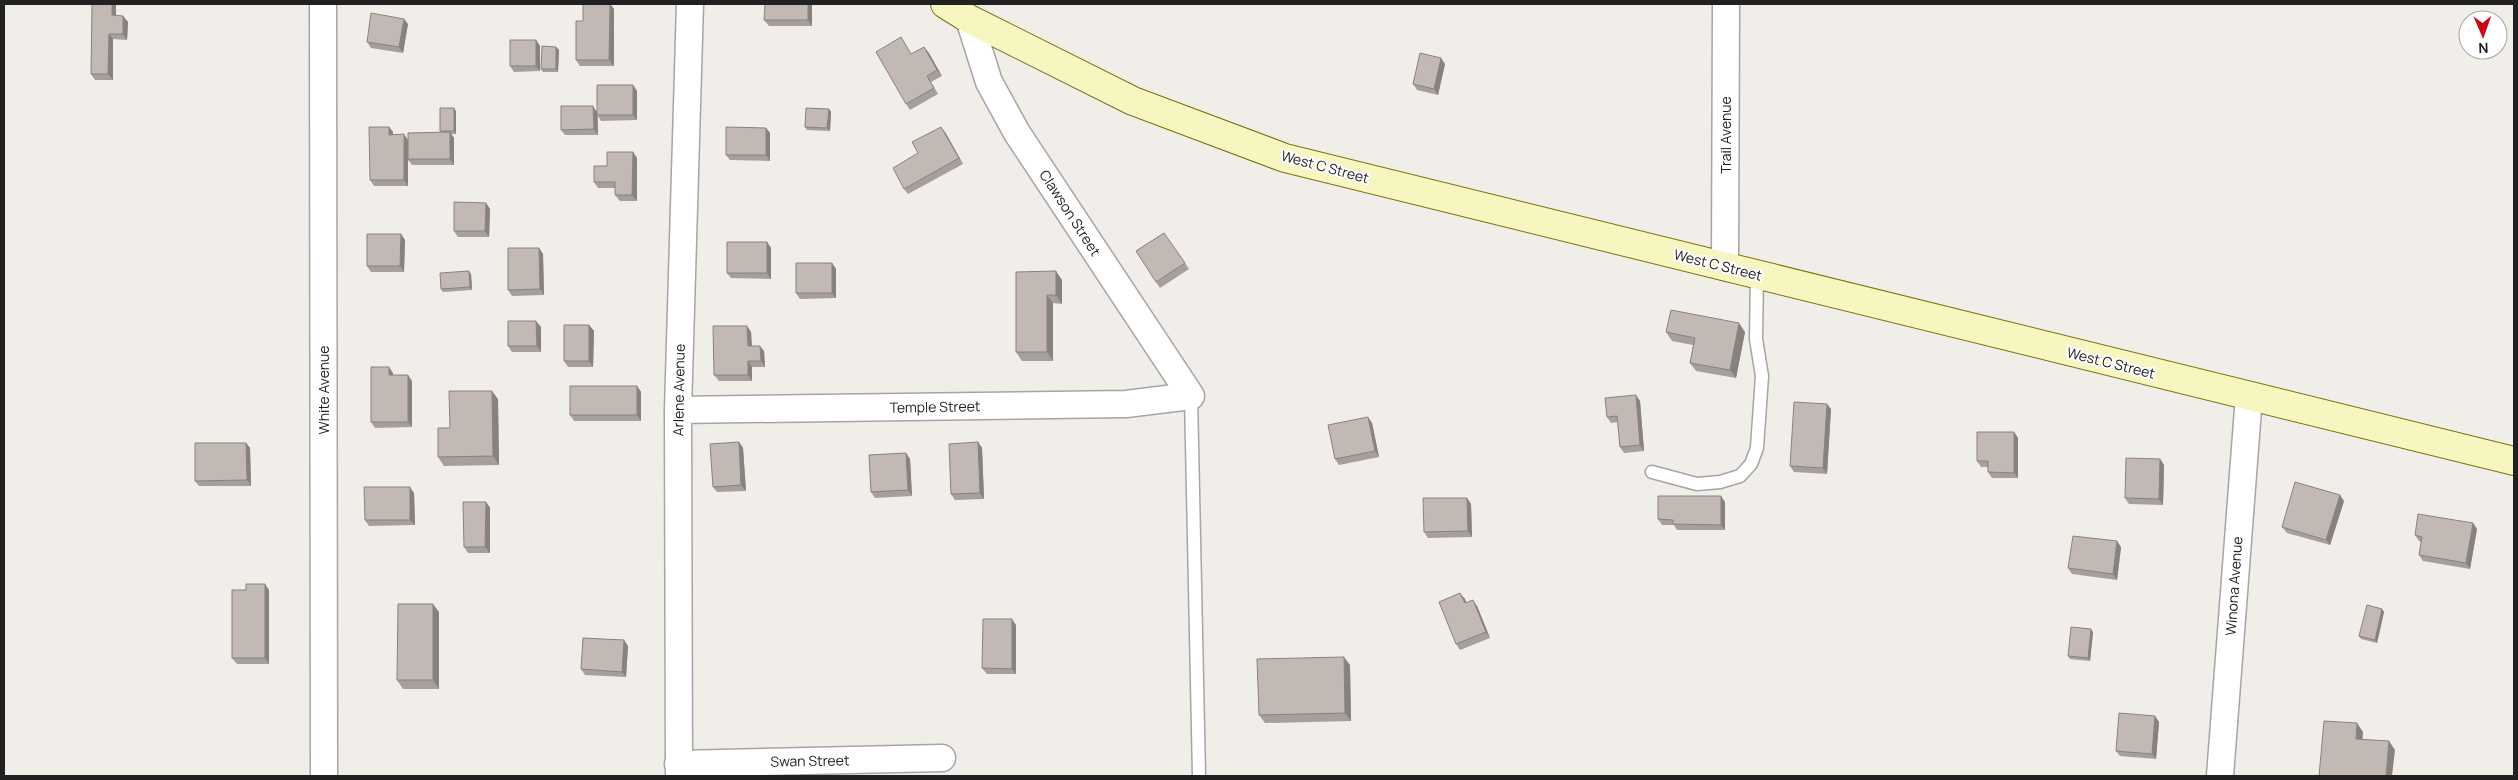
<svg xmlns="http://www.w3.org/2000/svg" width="2518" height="780" viewBox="0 0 2518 780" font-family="Manrope,sans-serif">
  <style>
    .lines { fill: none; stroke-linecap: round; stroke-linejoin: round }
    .service-casing { stroke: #a5a5a5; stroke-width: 15 }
    .minor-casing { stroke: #a5a5a5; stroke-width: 29 }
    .secondary-casing { stroke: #74760a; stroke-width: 30 }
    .service { stroke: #fff; stroke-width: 12 }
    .minor { stroke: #fff; stroke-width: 26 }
    .secondary { stroke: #f7f5c0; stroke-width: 28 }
    .wall { fill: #a79f9c }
    .shaded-wall { fill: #88827f }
    .building { fill: #c2b9b5; stroke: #88827f }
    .labels { text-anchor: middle; stroke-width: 4; stroke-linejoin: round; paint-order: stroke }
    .street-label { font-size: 14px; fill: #212121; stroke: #fff }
  </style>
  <rect width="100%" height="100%" fill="#f1eee9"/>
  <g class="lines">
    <g class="service-casing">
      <path id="service" d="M1191,396L1199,776
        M1652,472L1697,484L1720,482L1740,476L1751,464L1757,448L1762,376L1756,339L1757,275"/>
    </g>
    <g class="minor-casing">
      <path id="minor" d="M323,4L324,776
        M1725,267L1726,4
        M678,410L1126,404L1191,396L1017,133L989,82L969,19
        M678,764L942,758
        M679,776L678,410L690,4
        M2220,776L2249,396"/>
    </g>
    <g class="secondary-casing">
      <path id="secondary" d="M945,4L969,19L1133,101L1285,158L2514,461"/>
    </g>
    <use href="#service" class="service"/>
    <use href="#minor" class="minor"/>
    <use href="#secondary" class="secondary"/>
  </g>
  <path class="wall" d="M92,4H115L116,5V16H123L128,22L127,40L113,39V80H95L91,74Z
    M583,4H610L614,9V66H580L576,60L583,21Z
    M765,4H812V26H769L764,20Z
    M408,24L403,53L371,48L367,42Z
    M901,37L911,54L924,47L942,76L931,82L938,94L910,110L906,104Z
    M536,40L540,46V71L514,72L510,66Z
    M556,47L559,50L558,72H543L541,69Z
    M1445,64L1438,95L1417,90L1413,84Z
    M633,85L637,91V120L601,121L598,116V135H565L561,130L597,111Z
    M829,109L831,112L830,131L807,130L805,127Z
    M456,111V134H451L454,138V165H412L408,160V186H374L370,180L389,127L393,132V135L408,140L441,132L440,131Z
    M766,128L770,133V161L730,160L726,155Z
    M945,132L963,164L908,194L904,189L918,153Z
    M633,152L637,158V201H620L615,195V188H598L594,182L607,166Z
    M486,203L490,209L489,237H458L454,231Z
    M1164,233L1189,269L1160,288L1136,251Z
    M401,234L405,240L404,272H371L367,266Z
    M767,242L771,248V279L731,278L727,273Z
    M539,248L543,254L544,295L512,296L508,290Z
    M832,263L836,269V298L800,299L796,293Z
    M1016,272L1062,280V304L1053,303V361H1022L1016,352Z
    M471,274L472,290L443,292L441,289Z
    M589,325L594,331L593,367H568L564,361Z
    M747,326L751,332L752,346L764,351L765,367H752V381H719L714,375Z
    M541,327V352H512L508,346Z
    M1666,332H1745L1736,378L1696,371L1690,363L1693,345L1672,341Z
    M393,373V375L412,381V427L375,428L371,422Z
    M637,386L641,392V421H574L570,415Z
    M498,399L499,465L444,466L438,457L450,428Z
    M1640,401L1644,451L1624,453L1620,447L1618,422L1611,423L1607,417Z
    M1831,409L1827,474L1794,472L1790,466Z
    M1372,423L1379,457L1339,465L1335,459Z
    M2014,432L2018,438V478H1992L1988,472V467H1981L1977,461Z
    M739,442L743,448L746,491L717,492L713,487Z
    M978,442L982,448L984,499L955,500L951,494Z
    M246,443L250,448L251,486H199L195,481Z
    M906,453L910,459L912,496L875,498L871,492Z
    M2160,459L2164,465L2163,505L2129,504L2125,498Z
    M414,493L415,525L369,526L365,520Z
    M1467,498L1471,504L1472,537L1428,538L1424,532Z
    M2344,501L2330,545L2287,533L2282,527Z
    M486,502L490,508V553H468L464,547Z
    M1725,502V530H1677L1674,525H1662L1658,519Z
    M2473,523L2477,529L2470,569L2423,561L2419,555L2421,542L2419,541L2415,535Z
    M2121,547L2117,580L2072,574L2068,568Z
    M269,590V664H237L232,658Z
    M1460,593L1466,603L1477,606L1490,638L1460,650L1456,644Z
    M2382,609L2384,612L2377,643L2361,639L2359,636Z
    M439,612V689H403L397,680Z
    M1016,625V674H987L982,668Z
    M2093,632L2090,661L2070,659L2068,656Z
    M628,646L626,677L585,675L581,669Z
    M1350,665L1351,721L1265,723L1259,715Z
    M2155,716L2159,722L2156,759L2120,756L2116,751Z"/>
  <path class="shaded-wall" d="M112,4H115L116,5V21L112,15Z
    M610,4L614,9V66L609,60Z
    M808,4H812V26L808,20Z
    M123,16L128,22L127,40L123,34Z
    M404,19L408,24L403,53L399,47Z
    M109,34L113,39V80L108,74Z
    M536,40L540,46V71L536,66Z
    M556,47L559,50L558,72L556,69Z
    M924,47L929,53L942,76L937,70Z
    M1441,58L1445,64L1438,95L1434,89Z
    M633,85L637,91V120L633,115Z
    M593,106L597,112L598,135L594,129Z
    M454,108L456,111V134L454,131Z
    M829,109L831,112L830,131L827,128Z
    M389,127L393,132V141L389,135Z
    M941,127L945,132L963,164L959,158Z
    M766,128L770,133V161L766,155Z
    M450,132L454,138V165L450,159Z
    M404,134L408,140V186L404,180Z
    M633,152L637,158V201L632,195Z
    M486,203L490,209L489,237L485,231Z
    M401,234L405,240L404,272L400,266Z
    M767,242L771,248V279L767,273Z
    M539,248L543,254L544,295L540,289Z
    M832,263L836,269V298L832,293Z
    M469,271L471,274L472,290L470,287Z
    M1056,271L1062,280V304L1056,295Z
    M1047,295L1053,303V361L1047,352Z
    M536,321L541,327V352L537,346Z
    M1739,323L1745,332L1736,378L1730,370Z
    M589,325L594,331L593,367L589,361Z
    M747,326L751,332L752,351L748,346Z
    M760,346L764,351L765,367L761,361Z
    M748,361L752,367V381L748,375Z
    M389,367L393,373V380L389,375Z
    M408,375L412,381V427L408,422Z
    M637,386L641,392V421L637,415Z
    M492,391L498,399L499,465L493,456Z
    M1636,395L1640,401L1644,451L1640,445Z
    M1827,404L1831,409L1827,474L1823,468Z
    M1368,417L1372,423L1379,457L1375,451Z
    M2014,432L2018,438V478L2014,473Z
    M739,442L743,448L746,491L741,485Z
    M978,442L982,448L984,499L980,493Z
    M246,443L250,448L251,486L247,480Z
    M906,453L910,459L912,496L908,490Z
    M2160,459L2164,465L2163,505L2159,499Z
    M410,487L414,493L415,525L410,520Z
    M2340,495L2344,501L2330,545L2326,540Z
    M1721,496L1725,502V530L1721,525Z
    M1467,498L1471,504L1472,537L1468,531Z
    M486,502L490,508V553L485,547Z
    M2473,523L2477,529L2470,569L2466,563Z
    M2117,541L2121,547L2117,580L2113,574Z
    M265,584L269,590V664L265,658Z
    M1460,593L1465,599L1469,609L1465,603Z
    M1473,600L1477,606L1490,638L1486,632Z
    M433,604L439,612V689L433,680Z
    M2382,609L2384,612L2377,643L2375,640Z
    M1012,619L1016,625V674L1012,669Z
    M2091,629L2093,632L2090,661L2088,658Z
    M624,640L628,646L626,677L622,672Z
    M1344,657L1350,665L1351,721L1345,713Z
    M2155,716L2159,722L2156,759L2152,754Z
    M2357,723L2363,732L2362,747L2356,739Z
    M2389,741L2395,750L2392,776H2386Z"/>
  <path class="building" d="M92,4H112V15L123,16V34H109L108,74H91Z
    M583,4H610L609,60H576V21H583Z
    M765,4H808V20H764Z
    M371,13L404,19L399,47L367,42Z
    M901,37L911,54L924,47L937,70L927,76L934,88L906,104L876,52Z
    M510,40H536V66H510Z
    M542,46L556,47V69H541Z
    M1420,53L1441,58L1434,89L1413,84Z
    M597,85H633V115H597Z
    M561,106H593L594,129L561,130Z
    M440,108H454V131H440Z
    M806,108L829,109L827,128L805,127Z
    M369,127H389V135L404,134V180H370Z
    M726,127L766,128V155H726Z
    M941,127L959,158L904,189L893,168L918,153L912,142Z
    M450,132V159H408V133Z
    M607,152H633L632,195H615V182H594V166H607Z
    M454,202L486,203L485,231H454Z
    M1164,233L1185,263L1156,282L1136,251Z
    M367,234H401L400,266H367Z
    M727,242H767V273H727Z
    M508,248H539L540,289L508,290Z
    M796,263H832V293H796Z
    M469,271L470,287L441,289L440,273Z
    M1056,271V295H1047V352H1016V272Z
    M1671,310L1739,323L1730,370L1690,363L1695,338L1666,332Z
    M508,321H536L537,346H508Z
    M564,325H589V361H564Z
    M713,326H747L748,346H760L761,361H748V375H714Z
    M371,367H389V375H408V422H371Z
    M570,386H637V415H570Z
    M449,391H492L493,456L438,457V428H450Z
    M1636,395L1640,445L1620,447L1617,416L1607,417L1605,398Z
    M1794,402L1827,404L1823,468L1790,466Z
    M1368,417L1375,451L1335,459L1328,425Z
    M1977,432H2014V473L1988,472V461H1977Z
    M739,442L741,485L713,487L710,444Z
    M978,442L980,493L951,494L949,444Z
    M195,443H246L247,480L195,481Z
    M906,453L908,490L871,492L869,455Z
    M2126,458L2160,459L2159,499L2125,498Z
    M2295,482L2340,495L2326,540L2282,527Z
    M364,487H410V520H365Z
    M1658,496H1721V525L1673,524V520L1658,519Z
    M1423,498H1467L1468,531L1424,532Z
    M463,502H486L485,547H464Z
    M2418,514L2473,523L2466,563L2419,555L2422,537L2415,535Z
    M2073,536L2117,541L2113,574L2068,568Z
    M246,584H265V658H232V590H246Z
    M1460,593L1465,603L1473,600L1486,632L1456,644L1439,602Z
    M398,604H433V680H397Z
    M2367,605L2382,609L2375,640L2359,636Z
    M983,619H1012V669L982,668Z
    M2071,627L2091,629L2088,658L2068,656Z
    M583,638L624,640L622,672L581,669Z
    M1344,657L1345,713L1259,715L1257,659Z
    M2119,713L2155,716L2152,754L2116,751Z
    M2324,721L2357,723L2356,739L2389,741L2386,776H2319Z"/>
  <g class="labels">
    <g class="street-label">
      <text transform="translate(1726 135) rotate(-90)" y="5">Trail Avenue</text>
      <text transform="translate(1325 167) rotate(15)" y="5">West C Street</text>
      <text transform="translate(1070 213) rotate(57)" y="5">Clawson Street</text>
      <text transform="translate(1718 265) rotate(14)" y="5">West C Street</text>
      <text transform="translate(2111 363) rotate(14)" y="5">West C Street</text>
      <text transform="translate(324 390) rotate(-90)" y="5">White Avenue</text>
      <text transform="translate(679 390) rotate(-89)" y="5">Arlene Avenue</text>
      <text transform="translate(935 407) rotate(-1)" y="5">Temple Street</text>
      <text transform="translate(2234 586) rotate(-86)" y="5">Winona Avenue</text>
      <text transform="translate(810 761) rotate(-1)" y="5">Swan Street</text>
    </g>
  </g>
  <rect width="2518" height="780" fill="none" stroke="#212121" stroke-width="10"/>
  <g transform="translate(2483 35) rotate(178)"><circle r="24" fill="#ffffff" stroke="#a6a6a6"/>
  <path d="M0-4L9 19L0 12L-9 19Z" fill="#c9091a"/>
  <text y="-8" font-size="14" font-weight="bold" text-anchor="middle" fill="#212121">N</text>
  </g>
</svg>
